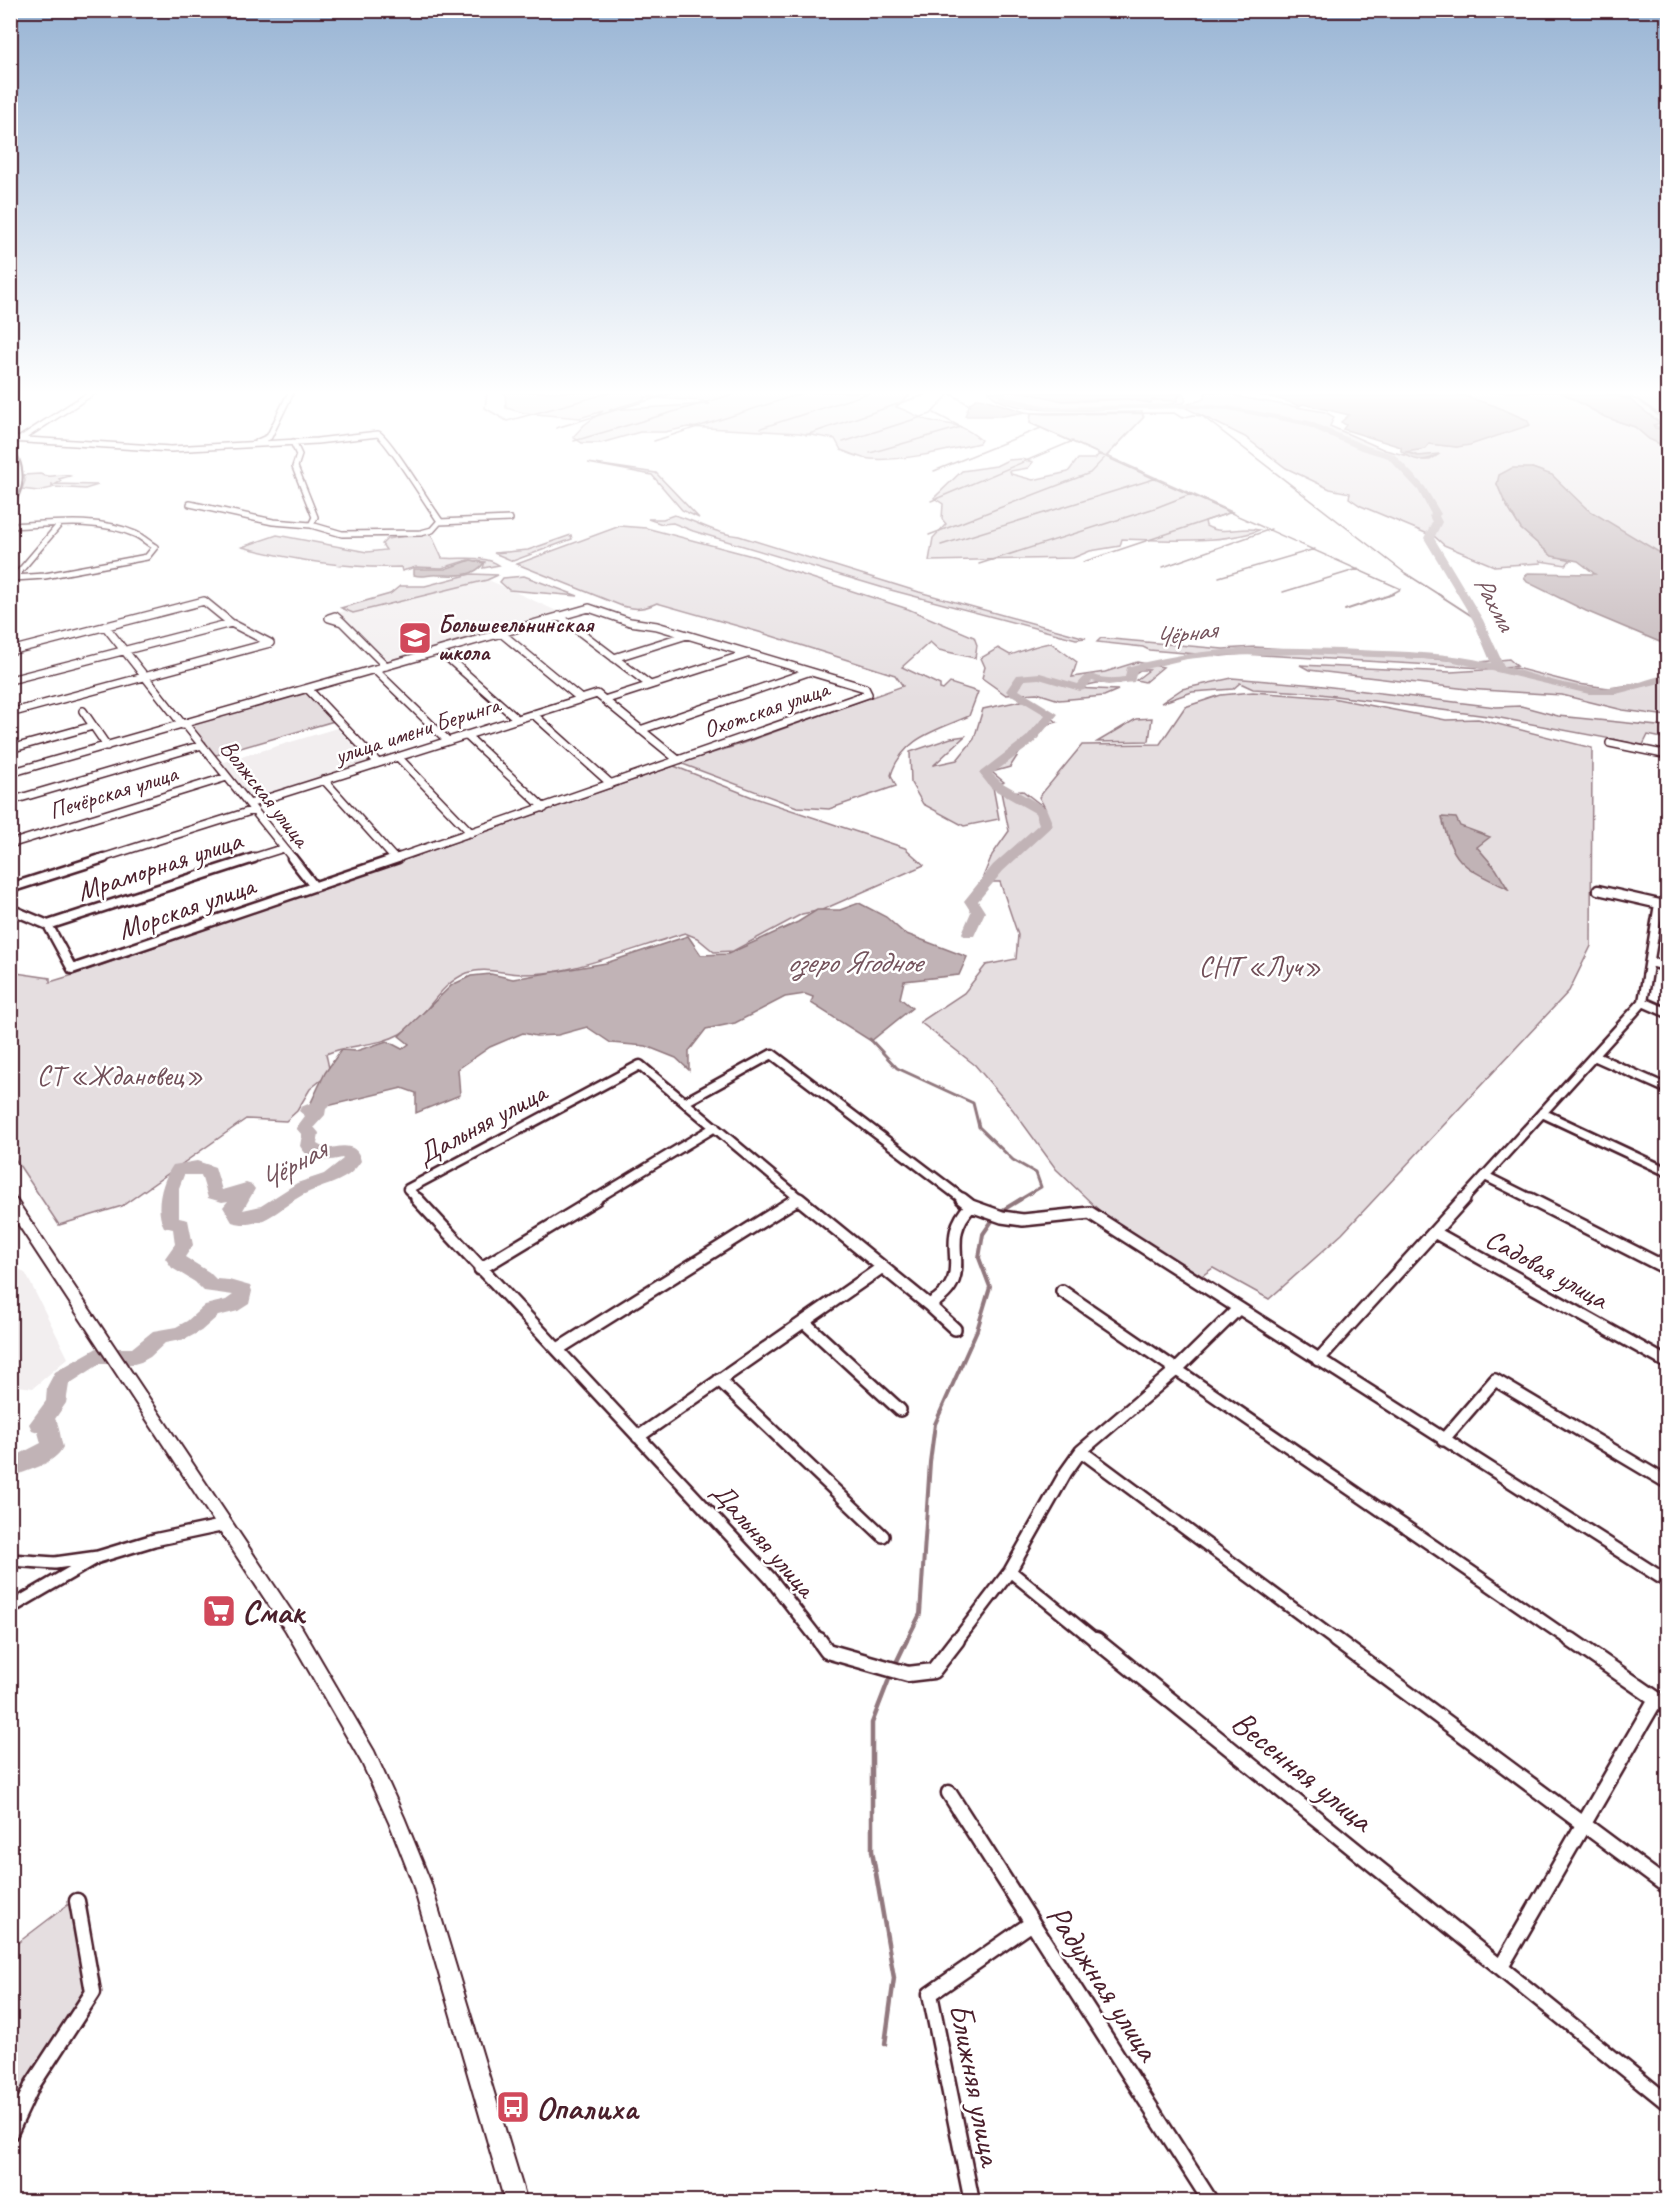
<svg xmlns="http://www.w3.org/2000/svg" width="1678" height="2212" viewBox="0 0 1678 2212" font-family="Caveat,sans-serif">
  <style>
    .built { fill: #f2eeef }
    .green { fill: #e5dee0; stroke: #987e86; stroke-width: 1.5; fill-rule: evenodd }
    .water { fill: #c1b3b6; stroke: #91787e; stroke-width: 1.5 }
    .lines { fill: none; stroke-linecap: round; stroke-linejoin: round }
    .stream-far4 { stroke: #91787e; stroke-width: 1.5 }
    .stream-far3 { stroke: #91787e; stroke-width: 2 }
    .stream-far2 { stroke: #91787e; stroke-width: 3 }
    .stream-far1 { stroke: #91787e; stroke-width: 4 }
    .stream { stroke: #91787e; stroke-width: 4.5 }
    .river { fill: #c1b3b6; fill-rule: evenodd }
    .minor-far4-casing { stroke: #4a1f2b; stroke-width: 8 }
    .minor-far3-casing { stroke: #4a1f2b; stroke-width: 10 }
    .minor-far2-casing { stroke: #4a1f2b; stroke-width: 13 }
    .minor-far1-casing { stroke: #4a1f2b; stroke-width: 16 }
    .minor-casing { stroke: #4a1f2b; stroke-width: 19 }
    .major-casing { stroke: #4a1f2b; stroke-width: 4 }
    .minor-far4 { stroke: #fff; stroke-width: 5 }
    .minor-far3 { stroke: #fff; stroke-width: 7 }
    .minor-far2 { stroke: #fff; stroke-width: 8 }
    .minor-far1 { stroke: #fff; stroke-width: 11 }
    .minor { stroke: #fff; stroke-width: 14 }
    .major { fill: #fff; fill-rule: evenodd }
    .labels { text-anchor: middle; stroke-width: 5; stroke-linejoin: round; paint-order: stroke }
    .far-poi-label { font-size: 24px; font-weight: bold; fill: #4a1f2b; stroke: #fff; text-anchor: start }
    .far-street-label { font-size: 24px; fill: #4a1f2b; stroke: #fff }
    .far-water-label { font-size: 26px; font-style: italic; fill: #74535c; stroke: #fff }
    .street-label { font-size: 28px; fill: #4a1f2b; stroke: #fff }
    .park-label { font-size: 28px; fill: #714f58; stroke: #fff }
    .water-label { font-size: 30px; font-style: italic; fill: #74535c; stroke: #fff }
    .near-poi-label { font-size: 33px; font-weight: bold; fill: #4a1f2b; stroke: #fff; text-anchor: start }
    .near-street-label { font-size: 33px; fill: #4a1f2b; stroke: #fff }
  </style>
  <rect width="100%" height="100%" fill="#fff"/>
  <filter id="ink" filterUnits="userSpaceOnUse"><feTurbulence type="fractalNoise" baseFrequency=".0167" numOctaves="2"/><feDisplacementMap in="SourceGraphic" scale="12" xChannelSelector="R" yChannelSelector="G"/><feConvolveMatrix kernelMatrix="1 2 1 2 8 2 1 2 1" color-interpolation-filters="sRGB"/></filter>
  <g filter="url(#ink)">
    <path class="built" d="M482,577L559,612L385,662L337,613Z
      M337,728L369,763L250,800L221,763Z
      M11,1263L26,1274L68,1358L33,1388L11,1385Z"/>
    <path class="green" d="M505,392H907L909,396L896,407C907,410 917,417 927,420C954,427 958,421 981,440L979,443C950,450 892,464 863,458C856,456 848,453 841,450L835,439L799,433L688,427L665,432H640L601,443H582L573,437L584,425L603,411L580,418L524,413L506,408ZM645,397L703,401L710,404L609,410L644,400Z
      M989,392H1024L1039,396L1084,401L1127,399L1150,403L1151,400L1179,397L1182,392L1186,400L1184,403C1148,406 1011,423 989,392Z
      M1206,392H1225L1244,398L1325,412L1334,417L1330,426L1385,450L1424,460H1430L1438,455L1418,456L1405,451L1421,450L1429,444L1457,447L1527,420L1495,406L1452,392H1560L1605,417L1635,427L1649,439L1667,447V557C1640,542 1612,528 1587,509C1566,493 1559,476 1532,468L1497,484L1505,503L1521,529L1552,556L1571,559L1566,565L1540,561L1541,563L1494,566L1444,545L1435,537L1361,506L1349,498L1350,493L1330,489L1286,468L1245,437L1182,406L1204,399Z
      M1603,392H1662L1667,397V420L1639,400L1612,394L1638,400L1667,422V440L1662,437L1667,431L1653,425L1659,423L1630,400Z
      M1142,412L1143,418L1107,456L1232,512L1205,521L1206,526C1224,536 1240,526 1259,530C1224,544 1161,540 1122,539L1120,546L1090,551L1073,558L929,561L933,538L946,524L942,519L943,504L934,498L962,471L996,466L1008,460L1021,459L1033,462L1028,468L1010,471L1011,474L1033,480L1068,472L1078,459H1095L1098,455L1104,456L1030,423L1031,413Z
      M588,463L656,473L699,518L682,510L652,475Z
      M40,474C52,480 58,472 70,476L59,479L61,481L56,484L98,485L85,489L54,487L52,484V488L38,491L22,489L25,481L24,475Z
      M674,515C697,521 715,534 739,536L919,592L1086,638L1076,639L887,589L693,531L673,523L662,524L648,519H663Z
      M620,526L646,528L756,557L781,568L908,609L974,637L977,645L975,658L939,650L930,642L902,667L940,685V689L943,690L950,683L978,692L969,716C936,731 903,737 891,775L896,786L829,809L797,807L680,763L732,747L903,686L895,675L759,632L657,603C644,609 636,610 622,606L517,564Z
      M430,532L442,558C460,560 483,554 499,565L483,568L485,562L468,560L442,568L416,567L402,571L401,567C348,569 293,560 242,547L277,535L367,552L386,550L382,544L387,539Z
      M571,535L572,539L513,561L494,553L528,550Z
      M471,574L498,575L487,580L353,613L341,608L390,594L400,586H425Z
      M524,576L578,596L509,590L500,582L503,578Z
      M1101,638L1223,649L1255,647L1480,662L1509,659L1517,666L1483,668L1244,654L1221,656L1149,650L1143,647L1097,642Z
      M1051,643L1077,662L1072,677L1105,672L1137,662L1163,667L1145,682L1136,680L1149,670H1140L1120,683H1097L1074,688L1118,690L1104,696L1059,700L1037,693L1006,695L982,678L985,667L981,658L998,648L1010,655C1024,651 1037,644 1051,643Z
      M1300,665L1451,672L1516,668L1578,684L1609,688L1667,680V716L1623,710L1562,695L1467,689L1309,670Z
      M1232,678L1315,685L1496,707L1521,706L1558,716L1667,727V739L1648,735L1643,745L1495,717L1305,692L1253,689L1240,683L1233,689L1192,692L1161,703L1182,689Z
      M308,692L334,721L213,756L190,725Z
      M1253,692L1332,698L1446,720L1478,719L1592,748L1591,946L1569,991L1342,1234L1269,1299L1213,1268L1199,1278L1107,1218L1056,1169L1013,1110L975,1065L920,1022L964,993L986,965L1016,959L1018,935L1000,882H981L992,855L1009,831L1001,792L1023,791L1045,808L1039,797L1082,745L1160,744L1185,707L1221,695Z
      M1030,699L1057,722L1036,727L1010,767L992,772L1004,782L993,787L999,819L964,826L923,804L911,783L910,752L951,738L965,736L934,765L957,760L974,739L983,709Z
      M1152,718L1149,741L1097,742L1136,719Z
      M674,766L752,797L905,848L924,865L822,910L802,914L733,951L714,952L697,938L685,933C645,945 604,961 563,970C550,973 534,974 522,974C503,974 485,966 467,973C437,985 427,1018 400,1034C377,1047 350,1043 326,1054L330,1073L310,1089L297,1111L286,1121L246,1119L122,1206L59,1225L11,1153L10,972L50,978V982L73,975Z
      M78,1897L97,1993L11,2106V1948Z"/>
    <path class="water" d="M1024,392H1180L1177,401L1152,400L1151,403L1127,399L1063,401Z
      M1242,392H1452L1495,406L1527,420L1530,425L1470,445L1457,447L1429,444L1425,449L1405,452L1418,456L1439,454C1425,463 1414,462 1401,451V447L1343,429L1346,425L1341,422L1349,415L1303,404L1299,406C1280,398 1261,395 1242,392Z
      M1561,392H1603L1630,400L1660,423L1653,425L1655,428L1667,431L1663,437L1667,440V447L1649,439L1635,427L1605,417Z
      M978,398L984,399L1025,412L1003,416H965L970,403Z
      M1512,468H1532L1552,475L1587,509L1667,557V645L1586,611L1527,582L1524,578L1528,573L1595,574L1578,561L1552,556L1521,529L1505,503L1497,484L1499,475Z
      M471,560L484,563C473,578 455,575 438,575C429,574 423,578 414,575V569H445Z
      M1442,817L1456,818L1460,826L1490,837L1477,847L1496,869L1508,889C1467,868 1452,866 1442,817Z
      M859,903L886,917L904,933L967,957L959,975L904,981L900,998L912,1008L871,1041L811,1003L813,997L805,994L785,997L735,1023L706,1029L689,1051V1070L676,1058L646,1046L611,1043L587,1027L558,1035L536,1036L523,1033L490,1047L458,1069L460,1095L416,1113V1093L402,1088L307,1111L325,1073L341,1050L356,1051L387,1041L402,1049L409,1044L399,1036L452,985L471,976L491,974L513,979L606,963L688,936L701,955L728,954L798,922L817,910H840Z"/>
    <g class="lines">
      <path class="stream-far4" d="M487,392L485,408L507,421L613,392
        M948,392L971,406
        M1023,412L1046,414L1174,413L1182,418L1193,415L1202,416L1405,573L1441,596
        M1031,413L1030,423L1401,589L1388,596
        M556,428L676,392
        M761,428L872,392
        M806,435L933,392
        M574,441L741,392
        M654,441L806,392
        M843,442L931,414L950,393
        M870,453L961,427L934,413
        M934,471L1041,428
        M931,501L1073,441
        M929,535L1090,473L1144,417L1142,412
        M941,545L1157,478
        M1083,562L1232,512
        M979,564L1155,508L1191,494
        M1163,567L1271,529
        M1219,577L1315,549
        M1283,592L1358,569"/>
      <path class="stream-far3" d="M1438,594L1478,620
        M1345,610L1393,594"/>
      <path class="stream-far2" d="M870,1039L897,1068L973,1103L979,1127L1013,1160L1036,1173L1041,1187L1019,1200"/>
      <path class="stream-far1" d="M998,1213L1021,1199
        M906,1642L920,1614L930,1462L935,1424L977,1330L990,1287L979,1258L983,1234L994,1218"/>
      <path class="stream" d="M895,1665L907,1640
        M885,2044L894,1978L872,1851V1723L891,1674"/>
      <path class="river" d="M995,392H1003L1008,397L1052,407L1189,404L1228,406L1309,421L1367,446L1394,454L1425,487L1441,514L1439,516L1442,522L1434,538L1483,620L1504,666C1539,676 1576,691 1613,687C1632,686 1650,678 1668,674V681L1616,694H1589L1446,660L1302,654L1216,656L1187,659L1137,671L1134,682L1108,685L1092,681L1084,690L1080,691L1039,679L1025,680L1019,690L1058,714L1034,743L992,774L1001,782L1046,808L1053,825L1003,871L978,901L985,912L974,936H964L962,933L971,912L964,901L993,865L1039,824L1035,813L991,788L979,773L1026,737L1045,715L1008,693L1006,691L1017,675L1040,673L1078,684C1091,667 1092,678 1109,678C1114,679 1120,677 1125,677L1127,667C1204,645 1280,646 1359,650C1404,652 1447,652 1491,663L1473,620L1424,538L1432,522L1429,516L1431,514L1418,490L1388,458L1361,450L1304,425L1228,410L1189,408L1052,411L1002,401Z
        M325,1097L331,1099L333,1103L326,1109L325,1115L314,1127L319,1133L317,1144L326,1149C340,1146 357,1141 361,1161C349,1181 328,1184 309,1192C284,1202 265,1232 232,1222L223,1207L228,1201L222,1202L208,1198L201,1175H184L179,1188V1218L188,1220L193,1245L185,1257L209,1272L216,1279L229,1280L250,1286L252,1291L249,1304L238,1311L218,1316L201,1331L186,1339L165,1343L150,1357L141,1362L134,1364H100L69,1384L66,1403L55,1419C60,1425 60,1438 63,1447C55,1464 27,1471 10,1477V1459L41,1443L38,1432L32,1430L29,1424L46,1401L47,1387L55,1372L97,1348H132L153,1331L176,1327L187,1321L205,1305L226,1300L233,1295L204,1291L195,1282L172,1268L165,1258L175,1244L173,1229L164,1227C154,1210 162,1180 173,1165L197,1161L215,1167L222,1190L246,1183L252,1185L255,1189L243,1210L261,1206L297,1183L324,1174L343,1159L342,1158C325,1162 310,1163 300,1146L302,1135L296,1128L305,1116L299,1111L301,1107Z"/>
      <g class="minor-far4-casing">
        <path id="minor-far4" d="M22,438L93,392
          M10,439L171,449L317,441L378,434C389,440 429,506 440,521L432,530L421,533L342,534L311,525L273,522L190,504
          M258,442L269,437L291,392
          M293,442L299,455L295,467L315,517L311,525
          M439,522L510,519
          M10,526C50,524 97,517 135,534C142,537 148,543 155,547L147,557L45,576L14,578L59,525"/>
      </g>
      <g class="minor-far3-casing">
        <path id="minor-far3" d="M335,616L342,622L329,618Z
          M559,616L650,685
          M342,622L386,666
          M105,626L183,725
          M501,633L581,699
          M10,651L204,601L231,623L270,643L10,713
          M440,651L517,719
          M614,658L687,635
          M375,670L448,741
          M10,680L231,623
          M308,689L378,763
          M604,700L747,654
          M83,711L107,746
          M533,714L611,784
          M185,724L293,859
          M640,730L808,672
          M466,735L544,808
          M1610,743L1668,755
          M10,749L93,726
          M398,757L471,833
          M10,773L589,608L630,622L657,626L865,688L868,694L394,859
          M324,780L395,859
          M10,801L202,745
          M249,804L597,694L678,760
          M10,844L227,777
          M99,859L254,810
          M249,859L284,848"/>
      </g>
      <g class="minor-far2-casing">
        <path id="minor-far2" d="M292,858L314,886
          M10,888L104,858
          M1598,890L1668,906
          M10,909L48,925L72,969L398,858
          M48,925L254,858
          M1650,962L1668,967
          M1643,1002L1668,1013
          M1594,1056L1668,1089
          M685,1102L772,1054L964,1200
          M1542,1113L1668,1172
          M1485,1176L1533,1200
          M419,1200L408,1189L640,1065L801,1200
          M594,1200L715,1127
          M794,1200L798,1198
          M1463,1200L1643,1002L1659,904"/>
      </g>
      <g class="minor-far1-casing">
        <path id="minor-far1" d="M417,1199L770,1578L820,1642
          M799,1199L929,1305C982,1274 933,1244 971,1206L1002,1217L1023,1220L1090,1213L1668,1582
          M962,1199L971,1206
          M1530,1199L1668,1269
          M1434,1232L1668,1363
          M480,1269L596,1199
          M1062,1291L1573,1642
          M929,1305L955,1329
          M804,1322L900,1410
          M558,1349L797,1199
          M1318,1360L1464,1199
          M719,1380L883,1536
          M638,1437L881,1268
          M1443,1440L1495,1380L1668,1483
          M1081,1451L1338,1642
          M10,1560L55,1563L98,1557L154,1540L225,1525
          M1010,1571L1097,1642
          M10,1608L94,1559
          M956,1642L1010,1571L1066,1472L1081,1451L1177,1369L1238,1309"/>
      </g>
      <g class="minor-casing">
        <path id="minor" d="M819,1640L827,1651L908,1674L933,1671L957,1640
          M1096,1640L1668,2103
          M1336,1640L1668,1887
          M1571,1640L1668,1707
          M949,1793L1211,2202
          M1501,1967L1656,1699
          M10,2133L33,2084L93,1992L77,1901
          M972,2202L930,1994L1032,1923"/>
      </g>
      <g class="major-casing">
        <path id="major" d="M10,448C25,461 26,492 10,505V495L15,476Z
          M10,1196L15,1198L298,1621L374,1751L404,1817L430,1881L527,2202H505L412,1881L391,1827L362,1763L286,1631L10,1212Z"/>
      </g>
      <use href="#minor-far4" class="minor-far4"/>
      <use href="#minor-far3" class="minor-far3"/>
      <use href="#minor-far2" class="minor-far2"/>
      <use href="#minor-far1" class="minor-far1"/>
      <use href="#minor" class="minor"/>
      <use href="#major" class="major"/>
    </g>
  </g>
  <linearGradient id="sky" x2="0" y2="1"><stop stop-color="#98b4d4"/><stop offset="0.56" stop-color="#fff"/><stop offset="1" stop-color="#fff" stop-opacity="0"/></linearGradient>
  <rect width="1678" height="701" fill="url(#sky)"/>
  <defs>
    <g id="school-square" transform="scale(1.725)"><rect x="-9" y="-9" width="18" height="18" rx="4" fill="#d1495b" stroke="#fff"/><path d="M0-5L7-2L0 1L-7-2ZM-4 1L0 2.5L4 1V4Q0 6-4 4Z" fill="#fff"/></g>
    <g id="supermarket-square" transform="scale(1.725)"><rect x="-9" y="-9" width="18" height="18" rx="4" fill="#d1495b" stroke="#fff"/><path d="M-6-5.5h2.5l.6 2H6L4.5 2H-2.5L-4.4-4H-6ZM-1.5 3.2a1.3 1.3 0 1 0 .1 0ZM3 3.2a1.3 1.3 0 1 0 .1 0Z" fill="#fff"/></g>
    <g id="bus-square" transform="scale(1.725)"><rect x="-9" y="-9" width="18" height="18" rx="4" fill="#d1495b" stroke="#fff"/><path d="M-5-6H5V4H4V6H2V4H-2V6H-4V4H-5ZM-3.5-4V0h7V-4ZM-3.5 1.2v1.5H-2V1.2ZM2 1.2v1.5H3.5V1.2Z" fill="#fff"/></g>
  </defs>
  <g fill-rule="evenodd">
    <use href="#school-square" x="415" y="638"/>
    <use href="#supermarket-square" x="219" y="1611"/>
    <use href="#bus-square" x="513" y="2107"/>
  </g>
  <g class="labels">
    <g class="far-poi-label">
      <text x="438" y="632">Большеельнинская<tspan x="438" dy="28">школа</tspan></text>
    </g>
    <g class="far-street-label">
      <text transform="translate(766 709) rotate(-19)" y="8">Охотская улица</text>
      <text transform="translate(417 730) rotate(-18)" y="8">улица имени Беринга</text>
      <text transform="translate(113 792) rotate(-17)" y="8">Печёрская улица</text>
      <text transform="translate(265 793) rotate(52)" y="8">Волжская улица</text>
    </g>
    <g class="far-water-label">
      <text transform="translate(1495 603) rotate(62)" y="9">Рахма</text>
      <text transform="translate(1185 633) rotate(-8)" y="9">Чёрная</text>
    </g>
    <g class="street-label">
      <text transform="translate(159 865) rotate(-18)" y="10">Мраморная улица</text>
      <text transform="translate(186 907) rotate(-19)" y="10">Морская улица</text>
      <text transform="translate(481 1123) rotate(-28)" y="10">Дальняя улица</text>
      <text transform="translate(1547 1268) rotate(29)" y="10">Садовая улица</text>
      <text transform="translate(764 1539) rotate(49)" y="10">Дальняя улица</text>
    </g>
    <g class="park-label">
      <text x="1260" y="976">СНТ «Луч»</text>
      <text x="120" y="1085">СТ «Ждановец»</text>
    </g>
    <g class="water-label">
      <text x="854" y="972">озеро Ягодное</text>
      <text transform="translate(292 1165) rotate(-30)" y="10">Чёрная</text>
    </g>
    <g class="near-poi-label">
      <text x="242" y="1623">Смак</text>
      <text x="536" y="2119">Опалиха</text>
    </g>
    <g class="near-street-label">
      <text transform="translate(1303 1770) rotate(39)" y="12">Весенняя улица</text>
      <text transform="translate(1104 1982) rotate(57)" y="12">Радужная улица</text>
      <text transform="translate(977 2084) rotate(79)" y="12">Ближняя улица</text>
    </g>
  </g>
  <rect width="1678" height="2212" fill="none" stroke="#fff" stroke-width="36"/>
  <rect x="18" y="18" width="1642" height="2176" fill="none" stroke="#4a1f2b" stroke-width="2" filter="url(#ink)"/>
</svg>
